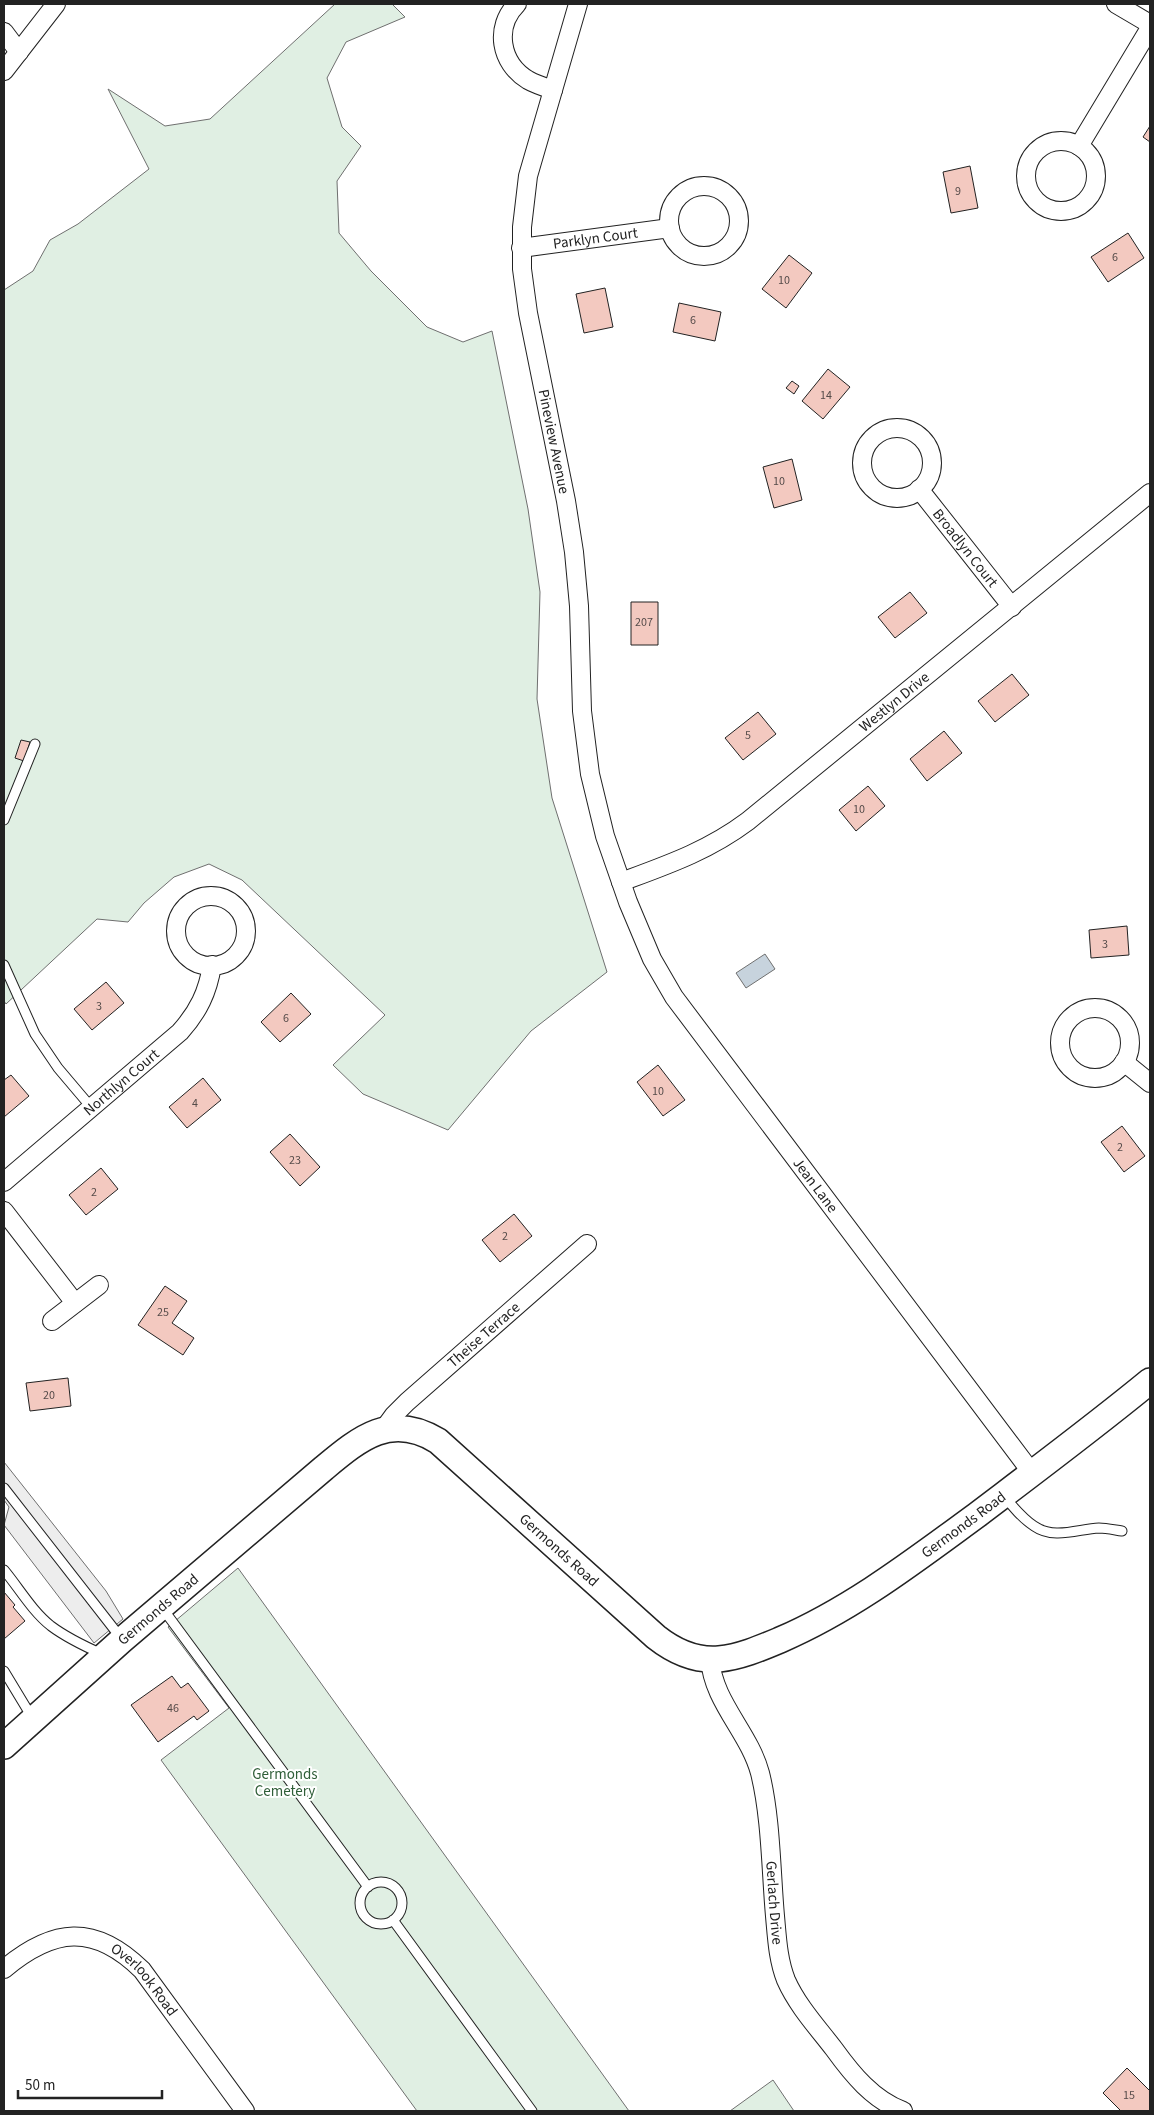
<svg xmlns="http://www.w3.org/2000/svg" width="1154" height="2115" viewBox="0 0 1154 2115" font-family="'Source Sans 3',sans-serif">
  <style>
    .green { fill: #e0efe3; stroke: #6f6f6f }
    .parking { fill: #ededed; stroke: #6f6f6f }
    .water { fill: #c7d3dd; stroke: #6f6f6f }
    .building { fill: #f3c9c0; stroke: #222 }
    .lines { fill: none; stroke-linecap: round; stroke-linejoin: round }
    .lane-casing { stroke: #222; stroke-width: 11 }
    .street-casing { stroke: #222; stroke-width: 20 }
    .secondary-casing { stroke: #222; stroke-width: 28 }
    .lane { stroke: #fff; stroke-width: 9 }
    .street { stroke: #fff; stroke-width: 18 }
    .secondary { stroke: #fff; stroke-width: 25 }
    .labels { text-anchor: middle; stroke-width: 4; stroke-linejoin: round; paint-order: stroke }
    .number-label { font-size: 12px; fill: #564c4a }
    .street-label { font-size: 15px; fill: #222; stroke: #fff }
    .park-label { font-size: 15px; fill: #2f5e38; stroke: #fff }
  </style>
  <rect width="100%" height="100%" fill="#fff"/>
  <path class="green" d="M335,4H392L405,17L346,42L327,78L342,127L361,146L337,181L339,233L371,271L427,327L463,342L492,331L528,509L540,592L537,699L552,798L607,972L531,1031L448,1130L363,1094L333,1065L385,1015L242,880L209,864L174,877L144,903L128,922L97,919L6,1004L4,1001V290L33,271L50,240L78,224L149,169L108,89L165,126L210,119Z
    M238,1568L629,2111H417L161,1760L229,1708L168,1627Z
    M773,2080L794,2111H730Z"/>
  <path class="parking" d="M4,1462L106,1591L123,1619L94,1643L4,1525L9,1507L4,1500Z"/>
  <path class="water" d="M765,954L775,969L746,988L736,973Z"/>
  <path class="building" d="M1150,126V142L1143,137Z
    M970,166L978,208L951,213L943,172Z
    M1128,233L1144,258L1108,282L1091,257Z
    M789,255L812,273L786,308L762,289Z
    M605,288L613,327L584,333L576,294Z
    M679,303L721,312L715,341L673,332Z
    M828,369L850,387L823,419L802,401Z
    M792,381L799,386L794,394L786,388Z
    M792,459L802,500L774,508L763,467Z
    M910,592L927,613L895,638L878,617Z
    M631,602H658V645H631Z
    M1012,674L1029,695L995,722L978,701Z
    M758,712L776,734L743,760L725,738Z
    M944,731L962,753L927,781L910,759Z
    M21,740L30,742L24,761L15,758Z
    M868,786L885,806L856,831L839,810Z
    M1127,926L1129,955L1091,958L1089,930Z
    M106,982L124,1003L92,1030L74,1009Z
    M291,993L311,1014L280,1042L261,1022Z
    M658,1065L685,1100L663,1116L637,1082Z
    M11,1075L29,1096L4,1117V1080Z
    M203,1078L221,1100L187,1128L169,1107Z
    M1122,1126L1145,1156L1124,1172L1101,1142Z
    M290,1134L320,1167L300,1186L270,1152Z
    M101,1168L118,1189L86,1215L69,1195Z
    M514,1214L532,1236L500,1262L482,1240Z
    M165,1286L187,1301L172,1323L194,1338L183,1355L138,1325Z
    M68,1378L71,1406L30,1411L26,1383Z
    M4,1592L15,1605L13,1607L25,1621L4,1639Z
    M172,1676L181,1688L188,1683L209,1711L197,1720L194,1716L158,1742L131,1705Z
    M1127,2068L1150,2091V2111H1121L1103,2093Z"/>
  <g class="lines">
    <g class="lane-casing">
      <path id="lane" d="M4,820L35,744
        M4,965L35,1034L58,1068L91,1107
        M4,1488L121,1638
        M1004,1496C1013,1507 1022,1518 1034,1526C1054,1540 1078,1529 1099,1528C1106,1528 1115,1530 1122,1531
        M4,1570C19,1588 32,1611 51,1626C67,1638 84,1646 102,1654
        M163,1609L368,1887
        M4,1671L33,1719
        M360 1903a21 21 0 1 1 42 0a21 21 0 1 1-42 0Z
        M393,1920L532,2111"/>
    </g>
    <g class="street-casing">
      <g id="street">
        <path d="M517,4C494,27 500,63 528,80C535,84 544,87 553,90"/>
        <path id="s1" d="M578,4L528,176L522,227V269L528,313L566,501L574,552L579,606L582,711L590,774L605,836L628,902L652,959L674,997L1032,1473"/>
        <path d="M1116,4L1150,24"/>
        <path d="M4,32L19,52"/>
        <path d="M4,71L56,4"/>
        <circle cx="1061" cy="176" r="35"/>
        <path d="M1079,146L1150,28"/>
        <circle cx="704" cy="221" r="35"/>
        <path id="s2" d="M521,248L670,228"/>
        <circle cx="897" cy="463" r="35"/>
        <path id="s3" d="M919,489L1012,607"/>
        <path id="s4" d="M621,882C667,865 708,851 748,821L1150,493"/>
        <circle cx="211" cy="931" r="35"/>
        <circle cx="1095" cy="1043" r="35"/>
        <path d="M1124,1062L1150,1083"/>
        <path id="s5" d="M4,1182L180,1032C198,1012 208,992 212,965"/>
        <path d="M4,1211L75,1303"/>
        <path d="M52,1321L99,1285"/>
        <path id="s6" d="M383,1430L394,1415L407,1402L587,1244"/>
        <path id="s7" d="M710,1659C713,1702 749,1732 760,1773C771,1817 771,1871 775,1916C777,1938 778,1960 786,1980C797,2005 817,2027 834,2049C852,2074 873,2100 903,2111"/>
        <path id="s8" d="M4,1969C53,1928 94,1923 142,1970L245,2111"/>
      </g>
    </g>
    <g class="secondary-casing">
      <g id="secondary">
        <path id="s9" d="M4,1746L122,1640L324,1468C360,1438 391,1412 438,1441L656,1637C675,1652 695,1661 719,1659C740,1657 761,1648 780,1640C852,1609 914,1561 977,1515C1035,1471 1094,1427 1150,1381"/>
      </g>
    </g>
    <use href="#lane" class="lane"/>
    <use href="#street" class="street"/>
    <use href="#secondary" class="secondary"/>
  </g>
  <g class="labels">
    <g class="number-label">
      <text x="958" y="195">9</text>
      <text x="1115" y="261">6</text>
      <text x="784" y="284">10</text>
      <text x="693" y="324">6</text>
      <text x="826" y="399">14</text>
      <text x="779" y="485">10</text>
      <text x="644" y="626">207</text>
      <text x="748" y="739">5</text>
      <text x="859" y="813">10</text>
      <text x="1105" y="948">3</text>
      <text x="99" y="1010">3</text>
      <text x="286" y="1022">6</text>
      <text x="658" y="1095">10</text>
      <text x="195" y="1107">4</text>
      <text x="1120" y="1151">2</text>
      <text x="295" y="1164">23</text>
      <text x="94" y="1196">2</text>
      <text x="505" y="1240">2</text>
      <text x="163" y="1316">25</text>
      <text x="49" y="1399">20</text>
      <text x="173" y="1712">46</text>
      <text x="1129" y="2099">15</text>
    </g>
    <g class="street-label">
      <text dy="5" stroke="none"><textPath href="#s2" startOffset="75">Parklyn Court</textPath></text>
      <text dy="5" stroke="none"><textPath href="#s1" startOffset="448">Pineview Avenue</textPath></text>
      <text dy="5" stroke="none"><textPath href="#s3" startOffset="75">Broadlyn Court</textPath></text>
      <text dy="5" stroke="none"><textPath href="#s4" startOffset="330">Westlyn Drive</textPath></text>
      <text dy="5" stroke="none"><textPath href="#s5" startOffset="154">Northlyn Court</textPath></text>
      <text dy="5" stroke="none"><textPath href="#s1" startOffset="1258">Jean Lane</textPath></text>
      <text dy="5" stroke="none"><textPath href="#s6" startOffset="139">Theise Terrace</textPath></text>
      <text dy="5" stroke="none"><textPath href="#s9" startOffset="1195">Germonds Road</textPath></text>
      <text dy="5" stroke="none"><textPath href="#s9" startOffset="715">Germonds Road</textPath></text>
      <text dy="5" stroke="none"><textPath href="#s9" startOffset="206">Germonds Road</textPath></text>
      <text dy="5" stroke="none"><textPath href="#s7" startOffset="256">Gerlach Drive</textPath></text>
      <text dy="5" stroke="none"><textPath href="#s8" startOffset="165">Overlook Road</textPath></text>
    </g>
    <g class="park-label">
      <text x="285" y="1779">Germonds<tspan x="285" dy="17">Cemetery</tspan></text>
    </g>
  </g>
  <rect width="1154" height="2115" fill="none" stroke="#222222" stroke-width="10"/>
  <path d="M18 2090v8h144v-8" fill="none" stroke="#222222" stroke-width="2.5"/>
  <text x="25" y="2090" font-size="15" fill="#222222" stroke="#ffffff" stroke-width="4" paint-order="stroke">50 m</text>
</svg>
